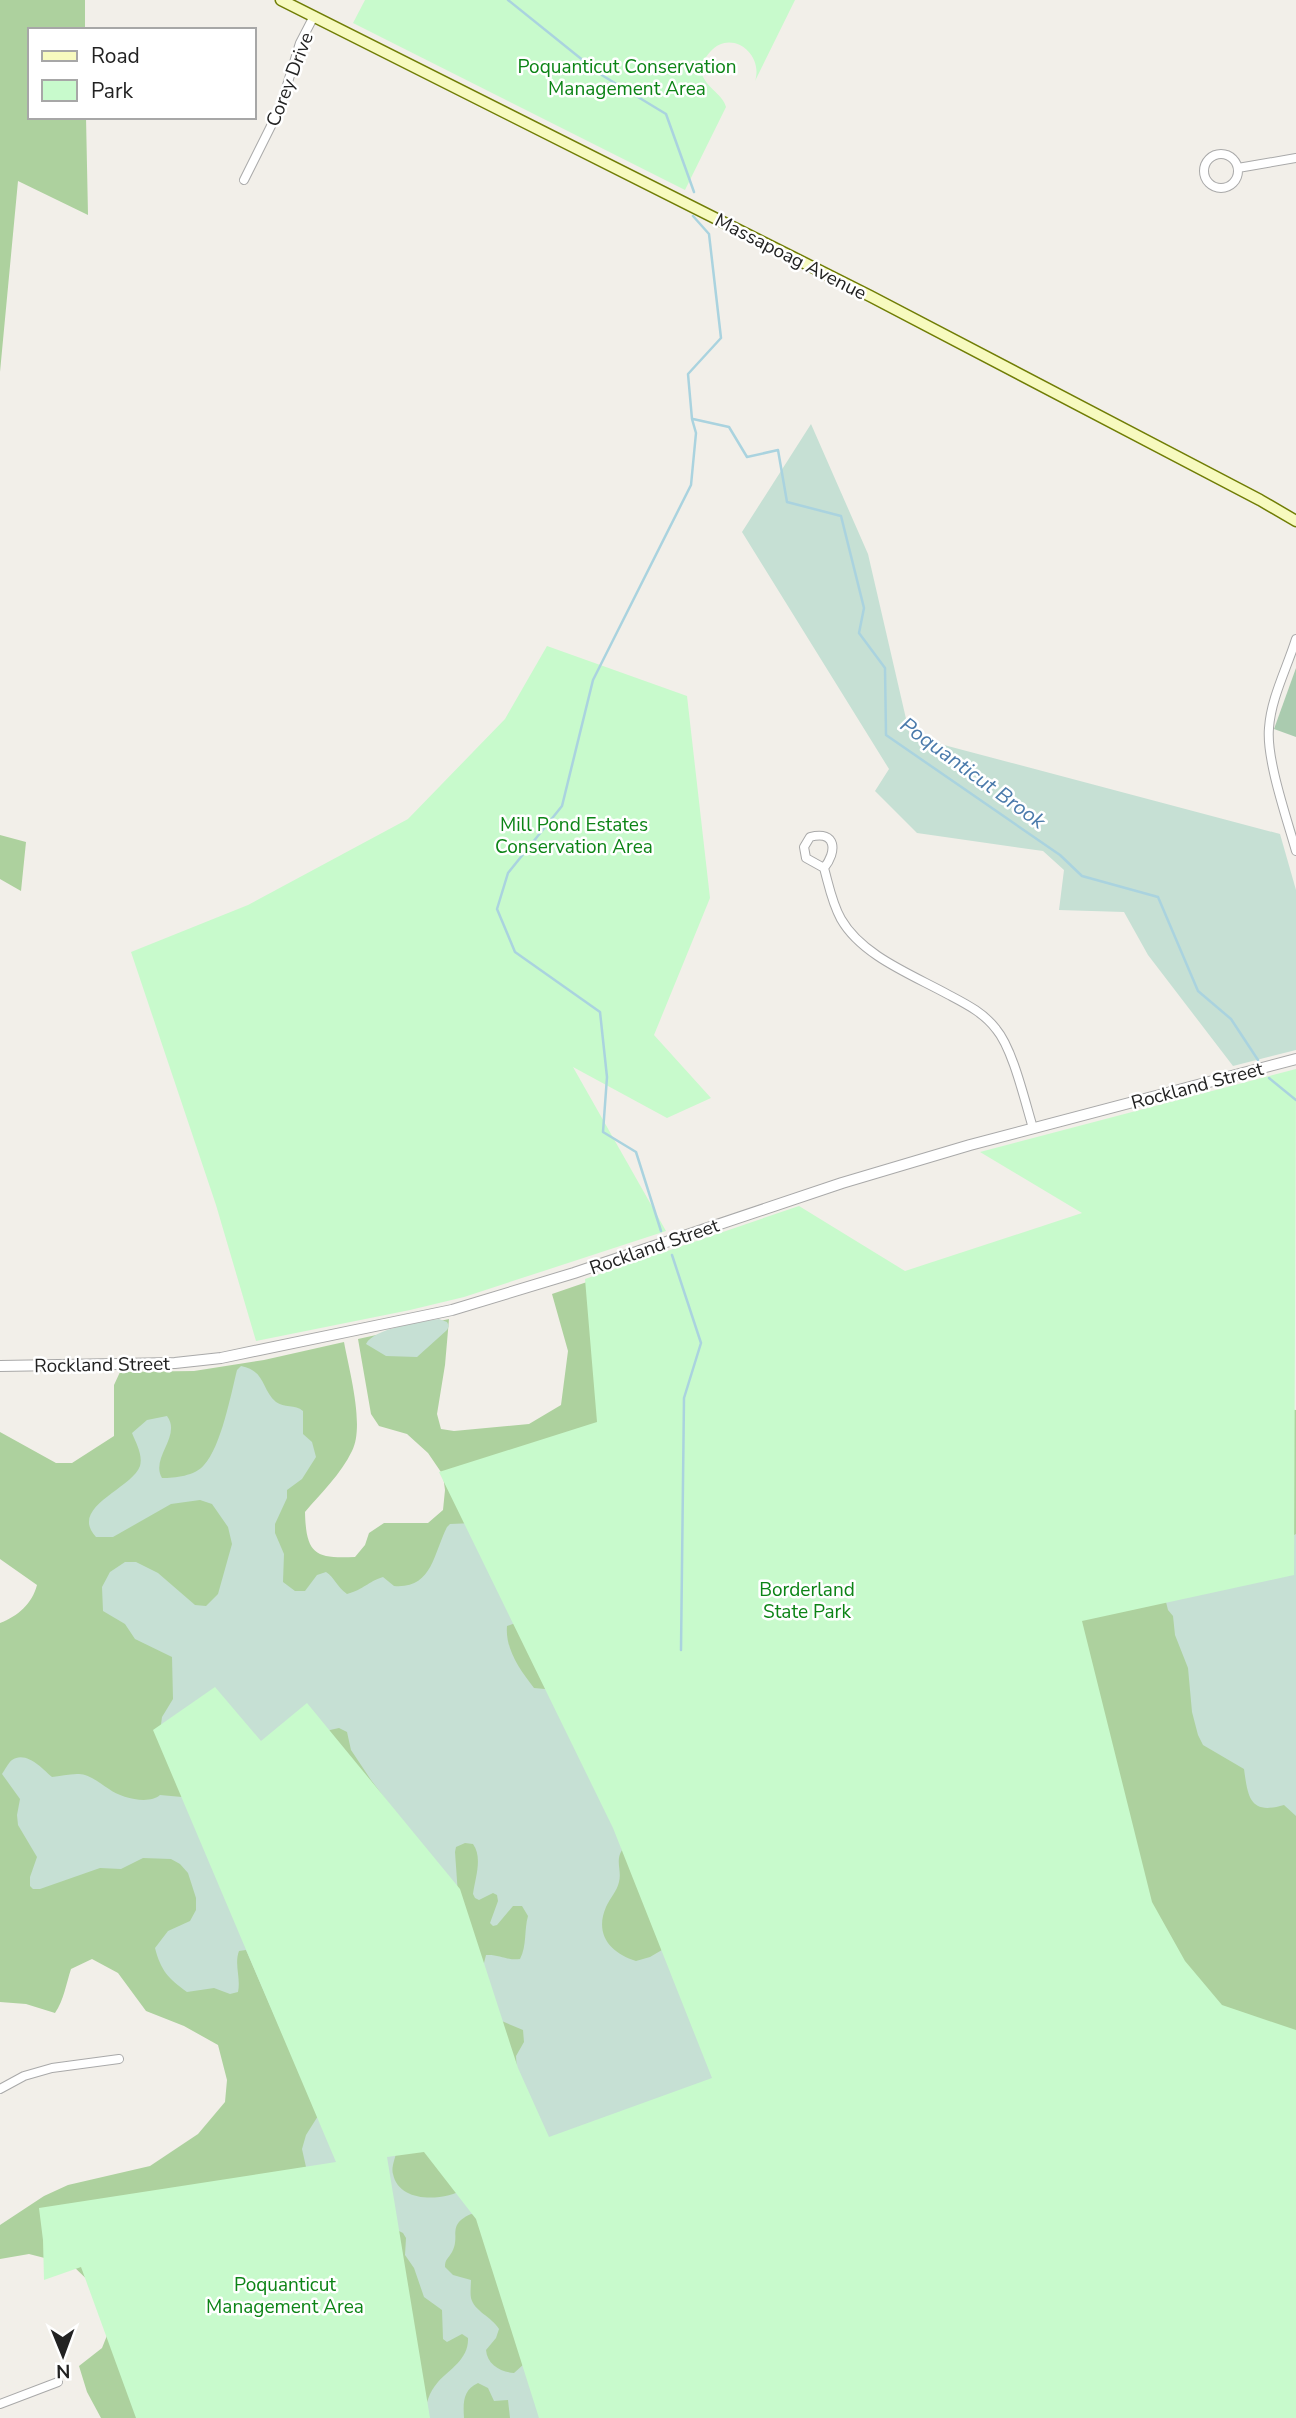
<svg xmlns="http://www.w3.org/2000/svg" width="1296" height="2418" viewBox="0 0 1296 2418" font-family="'Nunito Sans',sans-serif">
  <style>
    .forest { fill: #add19e }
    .wetland { fill: #c6e0d4; fill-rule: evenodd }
    .cemetery { fill: #aacbaf }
    .park { fill: #c8facc }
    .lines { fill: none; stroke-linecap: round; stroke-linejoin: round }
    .stream { stroke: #aad3df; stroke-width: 2.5 }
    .minor-casing { stroke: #a9a9a9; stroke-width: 10 }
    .tertiary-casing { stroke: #a9a9a9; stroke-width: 12 }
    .secondary-casing { stroke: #707d05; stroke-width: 13 }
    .minor { stroke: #fff; stroke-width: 8 }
    .tertiary { stroke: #fff; stroke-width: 10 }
    .secondary { stroke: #f7fabf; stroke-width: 10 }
    .labels { text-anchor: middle; stroke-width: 5; stroke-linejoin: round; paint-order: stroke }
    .park-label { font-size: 19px; fill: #0c8416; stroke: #fff }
    .street-label { font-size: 19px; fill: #222; stroke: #fff }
    .water-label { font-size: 21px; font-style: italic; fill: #4a7aab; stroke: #fff }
  </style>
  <rect width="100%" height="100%" fill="#f2efe9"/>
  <path class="forest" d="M0,0H85V30H30V117H86L88,215L18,181L0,372Z
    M0,835L26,842L21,891L0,879Z
    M785,1214L1134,1393L1296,1410V2418H101L87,2392L79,2366L102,2348L108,2333L98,2290L72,2265L29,2254L0,2259V2225L44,2196L68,2185L150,2166L198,2134L225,2102L227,2080L218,2045L184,2026L146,2011L118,1973L92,1959L71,1969C66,1984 64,2000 55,2013L26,2004L0,2002V1623C18,1616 32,1604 37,1585L0,1559V1432L56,1463H72L114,1436V1385L120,1372L194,1371L264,1360L344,1342C349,1370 365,1426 352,1451C341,1474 321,1493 305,1512C306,1554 315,1559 355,1557L365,1545L369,1533L384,1523H428L443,1510L445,1490L443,1475L428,1453L407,1434L379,1426L371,1414L358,1339L449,1319L445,1365L437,1414L441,1429L454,1431L529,1424L561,1405L568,1351L552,1294Z"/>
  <path class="wetland" d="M811,424L868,554L910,736L1280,834L1296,890V1050L1233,1066L1148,955L1124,912L1059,910L1064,870L1043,851L917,833L875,791L889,769L742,532Z
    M439,1319L447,1322L449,1326L447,1330L417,1357L386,1356L366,1344C374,1328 421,1322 439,1319Z
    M241,1366C266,1371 261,1389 276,1402C284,1408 295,1404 303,1411V1434L312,1442L316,1457L302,1479L287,1490V1498L275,1524V1533L284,1554L283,1582L295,1591H305L317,1575L326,1572C335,1578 336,1586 347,1594C365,1589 367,1582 383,1577L394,1586C432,1589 433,1555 447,1527L450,1524L474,1523L526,1619L507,1626C505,1649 520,1670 534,1688L545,1689L570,1677L622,1850C615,1861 622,1870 619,1882C617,1891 610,1898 606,1907C594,1935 611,1953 636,1961L650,1957L667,1947L717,2069L570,2418H510L508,2400L494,2401L488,2388L478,2383C463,2390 463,2402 464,2418H425C425,2405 429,2392 438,2382C450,2369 469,2359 468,2338L462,2334L447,2342L443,2339L442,2310L424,2297L414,2268L405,2255L406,2238L403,2233L318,2191L306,2167L302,2149L306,2135L318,2116L246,1950L239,1951C234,1964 241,1978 238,1992L230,1994L214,1988L187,1992C168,1978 161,1971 155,1948L168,1931L190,1921L196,1910V1898L188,1873L180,1864L171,1859L143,1858L121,1869L100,1868L40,1889H33L30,1886V1877L37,1857L18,1825L17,1815L20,1799L2,1774C5,1770 8,1763 12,1760C26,1750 43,1769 52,1777C62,1776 76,1772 85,1775C94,1778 101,1784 109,1789C121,1798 149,1805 160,1795L182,1797L160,1732L162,1717L173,1699L172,1657L135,1639L125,1624L103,1611L102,1587L110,1572L125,1562H136L158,1573L195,1605L206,1606L218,1594L232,1544L228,1527L212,1504L200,1500L171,1504L113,1537H96C68,1507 132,1489 140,1466C143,1455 136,1443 132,1433L147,1420L167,1416C182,1436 150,1458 162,1478C175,1478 195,1476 204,1465C221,1447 231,1394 237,1370ZM339,1728L347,1732L351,1750L371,1780L458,1895L455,1852L456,1847L465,1843L473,1844C483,1858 475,1878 473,1894L475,1898L479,1900L493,1893L497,1895L498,1901L490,1923L493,1926L497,1925L513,1906H522L528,1916C524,1930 527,1946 520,1959C508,1961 499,1954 486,1955L481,1975L497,2019L523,2030L524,2042L516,2056L517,2073L464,2189C445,2201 399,2204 393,2174C391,2168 395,2159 396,2153L306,1741L330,1730ZM471,2214L477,2215L524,2364L514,2373C500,2372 487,2364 486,2350L496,2338L499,2329C492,2317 474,2311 471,2298C470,2293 471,2285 471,2280L453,2275L445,2267C445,2259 448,2259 452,2252C461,2236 446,2225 471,2214Z
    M1296,1534V1816L1284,1805C1250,1815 1248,1798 1244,1769L1203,1745L1198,1735L1192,1712L1188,1668L1175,1635L1173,1616L1168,1610L1166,1602Z"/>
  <path class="cemetery" d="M1296,668V737L1274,729Z"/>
  <path class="park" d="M365,0H795L755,81C764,54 731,28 710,52C685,80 723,90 726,107L685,190L353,23Z
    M547,646L687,696L710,898L654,1035L711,1098L667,1118L573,1067L666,1231L464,1297L410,1310L256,1341L216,1205L131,952L248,905L408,819L505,719Z
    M1296,1069L1294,1575L1082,1621L1152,1902L1185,1961L1222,2005L1296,2030V2418H539L476,2219L424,2152L387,2157L430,2418H136L81,2267L44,2280L43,2240L39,2208L336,2162L153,1730L215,1687L261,1741L307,1703L460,1889L518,2068L549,2137L712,2078L613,1828L439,1472L597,1422L585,1279L799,1206L905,1271L1082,1213L980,1152Z"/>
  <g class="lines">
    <path class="stream" d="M508,0L600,74L666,114L694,192
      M693,419L729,427L747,457L778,450L787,502L841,516L864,608L859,633L885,668L886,735L1060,855L1082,876L1158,897L1198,991L1231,1019L1258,1060
      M1269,1078L1296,1100
      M661,1231L636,1152L603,1132L607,1077L600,1012L515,952L497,909L508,873L562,806L593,680L691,485L696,433L692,419L688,374L721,338L709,234L693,216
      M672,1255L701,1343L684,1398L681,1650"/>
    <g class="minor-casing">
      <path id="minor" d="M1204 171a17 17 0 1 1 34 0a17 17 0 1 1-34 0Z
        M1238,168L1296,158
        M244,180L280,108L300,43L314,16
        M1296,639C1287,668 1271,698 1269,728C1266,759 1287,819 1296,851
        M824,868L806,858L804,847L810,837C837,830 837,852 824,868C829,886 832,903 841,919C862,956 913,975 949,995C966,1004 984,1013 996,1029C1013,1049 1025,1102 1033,1128
        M0,2089L24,2076L52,2068L119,2059
        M0,2404L58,2382"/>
    </g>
    <g class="tertiary-casing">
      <path id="tertiary" d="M0,1366L175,1363L221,1358L452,1310L574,1273L842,1183L970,1145L1296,1059"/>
    </g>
    <g class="secondary-casing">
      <path id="secondary" d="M281,0L870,296L1260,500L1296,521"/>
    </g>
    <use href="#minor" class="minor"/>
    <use href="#tertiary" class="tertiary"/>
    <use href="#secondary" class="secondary"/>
  </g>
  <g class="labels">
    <g class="park-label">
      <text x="627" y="73">Poquanticut Conservation<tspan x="627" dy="22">Management Area</tspan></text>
      <text x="574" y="831">Mill Pond Estates<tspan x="574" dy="22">Conservation Area</tspan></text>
      <text x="807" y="1596">Borderland<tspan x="807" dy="22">State Park</tspan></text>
      <text x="285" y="2291">Poquanticut<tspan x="285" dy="22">Management Area</tspan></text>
    </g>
    <g class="street-label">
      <text transform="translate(289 79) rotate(-69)" y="7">Corey Drive</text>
      <text transform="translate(791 256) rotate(27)" y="7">Massapoag Avenue</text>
      <text transform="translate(1197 1085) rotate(-15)" y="7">Rockland Street</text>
      <text transform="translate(654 1246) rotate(-19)" y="7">Rockland Street</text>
      <text transform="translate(102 1364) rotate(-1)" y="7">Rockland Street</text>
    </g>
    <g class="water-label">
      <text transform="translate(973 773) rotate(36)" y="7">Poquanticut Brook</text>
    </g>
  </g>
  <rect x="28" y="28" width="228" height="91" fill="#ffffff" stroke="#a7a7a7" stroke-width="2"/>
  <rect x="42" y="51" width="35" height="10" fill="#f7fabf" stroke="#a7a7a7" stroke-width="2"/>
  <text x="91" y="63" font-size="21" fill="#222222">Road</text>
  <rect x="42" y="80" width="35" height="21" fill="#c8facc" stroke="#a7a7a7" stroke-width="2"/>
  <text x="91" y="98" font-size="21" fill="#222222">Park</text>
  <g transform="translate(63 2355) rotate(179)" stroke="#ffffff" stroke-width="5" paint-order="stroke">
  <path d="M0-5L12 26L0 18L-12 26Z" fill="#222222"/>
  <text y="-10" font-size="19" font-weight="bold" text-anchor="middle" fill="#222222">N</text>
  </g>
</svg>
